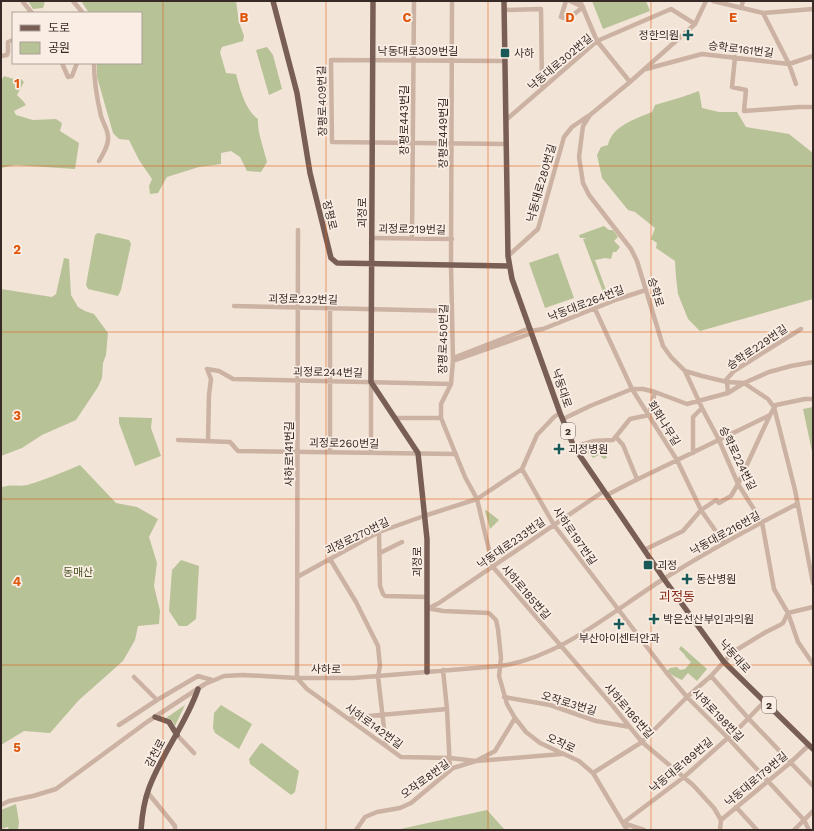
<svg xmlns="http://www.w3.org/2000/svg" width="814" height="831" viewBox="0 0 814 831" font-family="'Work Sans','Noto Sans KR',sans-serif">
  <style>
    .green { fill: #b7c297 }
    .lines { fill: none; stroke-linecap: round; stroke-linejoin: round }
    .minor { stroke: #cbb2a3; stroke-width: 4.5 }
    .major { stroke: #795e56; stroke-width: 5.5 }
    .grid { fill: none; stroke: #df570d; stroke-width: 1; stroke-opacity: 0.55 }
    .poi-dot { fill: #195958; stroke: #faeee4; stroke-width: 1.5 }
    .labels { text-anchor: middle; stroke-width: 3.5; stroke-linejoin: round; paint-order: stroke }
    .shield { fill: #faeee4; stroke: #71645f; stroke-width: 1 }
    .shield-label { font-size: 10px; font-weight: bold; fill: #362926 }
    .poi-label { font-size: 11px; fill: #362926; stroke: #faeee4; text-anchor: start }
    .street-label { font-size: 11px; fill: #362926; stroke: #faeee4 }
    .park-label { font-size: 11px; fill: #495528; stroke: #faeee4 }
    .quarter-label { font-size: 13px; fill: #892b1a; stroke: #faeee4 }
    .grid-label { font-size: 13px; text-anchor: middle; font-weight: bold; fill: #df570d; stroke: #faeee4; stroke-width: 3.5; stroke-linejoin: round; paint-order: stroke }
  </style>
  <rect width="100%" height="100%" fill="#f3e4d8"/>
  <path class="green" d="M28,1H45L43,8L33,9Z
    M81,1H236L239,22L244,36L243,41L222,47L220,52L226,73L236,74C240,89 245,110 258,119C257,132 264,149 267,162L261,172L247,171L240,157L231,151L221,153V164L199,167L167,177L158,193L150,194L149,186L152,179L139,160L129,140L119,139L113,133L97,77V63H141V13H89Z
    M592,1H646L650,11L603,29Z
    M267,47L273,55L282,89L269,95L256,50Z
    M4,76L14,79L20,78L24,82L17,95L23,101L26,105L14,111L16,115L33,120L56,119L62,123L60,131L79,143L75,169L15,165L1,168V81Z
    M699,91L702,108L719,112H737L746,127L789,134L813,153V299L700,331L688,319L678,294L676,277L675,261L656,248L657,243L651,239L655,228L635,212L628,210L602,178L597,155L601,147L608,145C612,126 635,119 652,112L655,105L682,97Z
    M604,226L609,230H613L618,237L614,241L620,247L616,252H613L611,259L605,258L595,260L606,290L603,292L583,239L587,238H580L579,235Z
    M98,233L129,240L131,244L121,290L118,296L88,289L86,285L95,235Z
    M558,253L574,298L545,308L529,263Z
    M64,258L69,259L71,295L78,307L85,311L94,314L108,333L106,355L103,363L102,378L98,387L76,420L42,435L22,448L1,456V289L52,297L56,294Z
    M813,407V456L803,409Z
    M119,417L152,418L151,428L161,456L135,466L119,423Z
    M605,442L603,445L608,454L606,455L607,458L604,459L599,455L593,458L590,454H588L585,448L589,444Z
    M80,465L116,503L137,507L158,519L149,537L157,563L154,586L160,611L159,624L138,626L135,640L123,661L79,700L50,733L24,731L1,745V486L3,487C12,484 19,487 27,485C45,480 63,472 80,465Z
    M486,510L499,520L490,529L485,511Z
    M181,560L199,566L196,619L187,626H179L169,611L172,570Z
    M681,646L707,669L697,681L688,673L682,680C677,678 671,675 667,671L670,668L677,667L680,670L685,669L691,662L685,656V655L679,649Z
    M185,705L175,726C173,721 171,719 166,718Z
    M221,705L252,724L239,749L215,733L213,728L214,713Z
    M262,743L299,771L295,792L291,795L250,764L249,759L260,744Z
    M16,804L19,822L18,830H9L8,827L1,829V810Z
    M487,810L505,830H396Z"/>
  <g class="lines">
    <path class="minor" d="M73,1L83,13
      M452,1L451,265L453,361L451,384L441,404V418L465,477L477,499L493,567L612,705L642,742L693,785L714,808L721,820
      M566,1L561,17L568,19L583,7L570,1
      M580,1L597,41L630,82
      M706,1L695,24L630,82L590,115L583,126L579,157L583,183L589,195L631,249L637,261L663,346L671,357L685,371L702,376L727,382L744,383L768,399L774,407L795,490L813,583
      M713,1L763,13L813,9
      M23,2L32,13
      M741,8L743,1
      M504,10L541,9L542,89
      M763,13L789,64L796,84
      M1,56L7,55L8,52V42L13,40
      M735,57L732,87L746,90L744,111L799,107H813
      M505,61L331,60L332,142L506,144
      M62,63L68,77L72,76L77,63
      M94,63C94,81 97,99 101,116C103,123 108,130 108,137C109,145 103,154 99,161
      M646,69L702,54L789,64L813,56
      M506,120L597,41L671,9L695,24
      M372,238L452,239
      M412,238L414,1
      M508,256L538,229L564,137L572,127L588,116
      M234,306L452,311
      M595,309L632,389L677,460L701,510L724,543
      M531,331L543,329L618,299L646,290
      M453,358L530,328
      M453,361L532,333
      M207,369L219,371L233,379L451,384
      M207,369L211,379L209,395L208,441
      M685,371L702,408L719,440L738,484L762,522L774,589L788,613L798,642L813,664
      M725,381L734,371L801,329
      M727,382L728,393
      M395,418H441
      M563,419L590,406L632,389H643L655,392L687,404L728,393L744,383L769,372L791,366L813,362
      M616,437L623,445L637,479
      M178,440L230,442L238,451L456,454
      M574,447L594,441L613,440L630,419L649,415L655,392
      M330,452V308
      M371,452V382
      M693,453V417L702,408
      M522,469L554,525L666,672L687,697L728,738L804,820L809,830
      M607,495L632,482L770,415L776,405L805,399H813
      M379,532L380,586L383,594L385,596L427,597
      M644,550L683,531L701,510L716,500L719,503L731,496L738,484L770,415
      M380,553L402,542
      M330,559L356,602L378,646L380,666L378,676L386,746
      M299,576L379,532L424,516L477,499L522,469L537,435L554,417L560,413
      M427,608L443,611L489,613L496,620L498,629L501,658L499,676L507,704L515,718L526,732L540,743L579,761L593,773L627,830
      M429,608L439,603L604,491
      M443,670L447,709L450,770
      M711,676L749,719L813,786
      M134,677L157,700L198,676L212,680
      M297,678L298,230
      M297,678L307,689L401,757L450,758L476,761L562,754
      M504,697L550,705L596,721L630,727
      M347,718L447,709
      M119,725L157,700
      M177,735L194,753
      M593,773L642,742L687,697L711,676L733,652L766,632L780,625L783,623L788,613L813,607
      M148,793L175,826V830
      M1,805L9,801L33,796L56,789L147,722L205,684L224,676L243,675L297,678H353L500,666C560,658 614,610 665,578C708,551 752,527 797,504
      M736,807L757,830
      M623,823L684,777L739,728L765,701
      M623,823L644,830
      M356,830L365,817L377,812L400,808L411,803L453,768L476,761L495,751L515,718
      M720,830L721,820L790,763L809,745
      M794,830L813,811"/>
    <path class="major" d="M273,1L297,93L310,173L331,258L337,263L509,266
      M373,1L371,382L418,453L427,539V672
      M504,1L508,256L512,279L560,413L574,447L664,579L724,662L813,749
      M155,717L169,722L177,735
      M141,830C142,816 144,801 149,788C162,753 186,724 198,689"/>
  </g>
  <path class="grid" d="M163,1V830M326,1V830M488,1V830M651,1V830M1,166H813M1,332H813M1,499H813M1,665H813"/>
  <g class="poi-dot">
    <path d="M686 29h4v4h4v4h-4v4h-4v-4h-4v-4h4z"/>
    <rect x="500" y="48" width="10" height="10" rx="2"/>
    <path d="M557 443h4v4h4v4h-4v4h-4v-4h-4v-4h4z"/>
    <rect x="643" y="560" width="10" height="10" rx="2"/>
    <path d="M685 573h4v4h4v4h-4v4h-4v-4h-4v-4h4z"/>
    <path d="M652 613h4v4h4v4h-4v4h-4v-4h-4v-4h4z"/>
    <path d="M617 618h4v4h4v4h-4v4h-4v-4h-4v-4h4z"/>
  </g>
  <g class="labels">
    <g class="shield">
      <rect x="561" y="423" width="14" height="16" rx="3"/>
      <rect x="762" y="697" width="14" height="16" rx="3"/>
    </g>
    <g class="shield-label">
      <text x="568" y="435">2</text>
      <text x="769" y="709">2</text>
    </g>
    <g class="poi-label">
      <text x="679" y="39" text-anchor="end">정한의원</text>
      <text x="514" y="57">사하</text>
      <text x="568" y="453">괴정병원</text>
      <text x="657" y="569">괴정</text>
      <text x="696" y="583">동산병원</text>
      <text x="663" y="623">박은선산부인과의원</text>
      <text x="619" y="642" text-anchor="middle">부산아이센터안과</text>
    </g>
    <g class="street-label">
      <text transform="translate(741 49) rotate(7)" y="4">승학로161번길</text>
      <text x="418" y="55">낙동대로309번길</text>
      <text transform="translate(560 62) rotate(-40)" y="4">낙동대로302번길</text>
      <text transform="translate(322 101) rotate(-91)" y="4">장평로409번길</text>
      <text transform="translate(404 120) rotate(-90)" y="4">장평로443번길</text>
      <text transform="translate(443 133) rotate(-90)" y="4">장평로449번길</text>
      <text transform="translate(541 183) rotate(-74)" y="4">낙동대로280번길</text>
      <text transform="translate(362 213) rotate(-90)" y="4">괴정로</text>
      <text transform="translate(330 215) rotate(76)" y="4">장평로</text>
      <text transform="translate(412 229) rotate(1)" y="4">괴정로219번길</text>
      <text transform="translate(656 292) rotate(73)" y="4">승학로</text>
      <text transform="translate(303 299) rotate(1)" y="4">괴정로232번길</text>
      <text transform="translate(586 303) rotate(-21)" y="4">낙동대로264번길</text>
      <text transform="translate(443 339) rotate(-89)" y="4">장평로450번길</text>
      <text transform="translate(757 347) rotate(-34)" y="4">승학로229번길</text>
      <text transform="translate(328 372) rotate(1)" y="4">괴정로244번길</text>
      <text transform="translate(562 388) rotate(71)" y="4">낙동대로</text>
      <text transform="translate(664 423) rotate(58)" y="4">회화나무길</text>
      <text transform="translate(344 443) rotate(1)" y="4">괴정로260번길</text>
      <text transform="translate(289 454) rotate(-90)" y="4">사하로141번길</text>
      <text transform="translate(738 458) rotate(64)" y="4">승학로224번길</text>
      <text transform="translate(725 533) rotate(-29)" y="4">낙동대로216번길</text>
      <text transform="translate(357 536) rotate(-26)" y="4">괴정로270번길</text>
      <text transform="translate(575 536) rotate(55)" y="4">사하로197번길</text>
      <text transform="translate(511 543) rotate(-35)" y="4">낙동대로233번길</text>
      <text transform="translate(417 562) rotate(-90)" y="4">괴정로</text>
      <text transform="translate(526 592) rotate(49)" y="4">사하로185번길</text>
      <text transform="translate(735 656) rotate(48)" y="4">낙동대로</text>
      <text transform="translate(326 669) rotate(1)" y="4">사하로</text>
      <text transform="translate(569 703) rotate(17)" y="4">오작로3번길</text>
      <text transform="translate(629 711) rotate(49)" y="4">사하로186번길</text>
      <text transform="translate(718 715) rotate(46)" y="4">사하로198번길</text>
      <text transform="translate(374 726) rotate(36)" y="4">사하로142번길</text>
      <text transform="translate(561 743) rotate(25)" y="4">오작로</text>
      <text transform="translate(155 753) rotate(-62)" y="4">감천로</text>
      <text transform="translate(681 765) rotate(-40)" y="4">낙동대로189번길</text>
      <text transform="translate(425 779) rotate(-36)" y="4">오작로8번길</text>
      <text transform="translate(756 779) rotate(-40)" y="4">낙동대로179번길</text>
    </g>
    <g class="park-label">
      <text x="78" y="576">동매산</text>
    </g>
    <g class="quarter-label">
      <text x="677" y="601">괴정동</text>
    </g>
  </g>
  <g class="grid-label">
    <text x="244" y="22">B</text>
    <text x="407" y="22">C</text>
    <text x="570" y="22">D</text>
    <text x="733" y="22">E</text>
    <text x="17" y="88">1</text>
    <text x="17" y="254">2</text>
    <text x="17" y="420">3</text>
    <text x="17" y="586">4</text>
    <text x="17" y="752">5</text>
  </g>
  <rect width="814" height="831" fill="none" stroke="#362926" stroke-width="4"/>
  <rect x="12" y="12" width="130" height="52" fill="#faeee4" stroke="#ac9f98"/>
  <rect x="20" y="25" width="20" height="6" fill="#795e56" stroke="#ac9f98"/>
  <text x="48" y="32" font-size="12" fill="#362926">도로</text>
  <rect x="20" y="42" width="20" height="12" fill="#b7c297" stroke="#ac9f98"/>
  <text x="48" y="52" font-size="12" fill="#362926">공원</text>
</svg>
